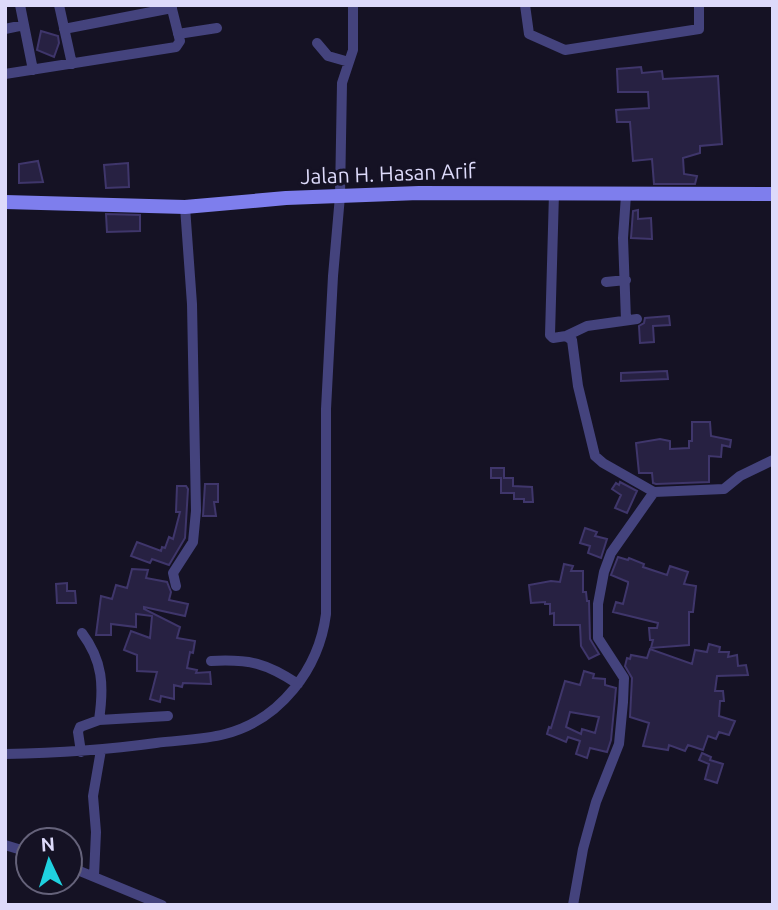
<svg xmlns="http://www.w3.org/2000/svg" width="778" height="910" viewBox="0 0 778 910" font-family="Ubuntu,sans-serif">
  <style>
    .building { fill: #272142; stroke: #3f366b; stroke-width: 2; fill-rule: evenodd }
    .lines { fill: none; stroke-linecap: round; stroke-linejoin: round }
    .minor { stroke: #44437d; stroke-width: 10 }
    .secondary { stroke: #7e7eed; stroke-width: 14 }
    .labels { text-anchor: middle; stroke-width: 6; stroke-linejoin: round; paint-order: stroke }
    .street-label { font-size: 21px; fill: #dddafa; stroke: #151224 }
  </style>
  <rect width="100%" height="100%" fill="#151224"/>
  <path class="building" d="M41,31L58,36L59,43L54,57L37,50Z
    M641,67L642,73L662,71L663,79L718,76L722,144L700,146V153L683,158L684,174L697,176L695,184H654L652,159L633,161L630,122H617L616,110L649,108L648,92H618L617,69Z
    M38,161L43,182L19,183V164Z
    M128,163L129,187L106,188L104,165Z
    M638,210V219L651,218L652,239L631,238L633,211Z
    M106,214L140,215V231L107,232Z
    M669,316L670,325L653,326L654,342L640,343L639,326L644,323L645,318Z
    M667,371L668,379L621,381V373Z
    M692,422H710L711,436L731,440L730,447L722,445L721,457L709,456V482L656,484L653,483L652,473H639L636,443L660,439L670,441V449L689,448V441H692Z
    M491,468H504V478H513V486L532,487L533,502H524V499H514V493H501V478H491Z
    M620,482L637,491L627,513L615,508L621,495L612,489L616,483L619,485Z
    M205,484H218V502H214L216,516H203Z
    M177,486H186L188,489L185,538L169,565L152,559L150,563L131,556L137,542L161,551L162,547L165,548L169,537L173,539L180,512H176Z
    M585,528L597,532L595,536L607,539L601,558L588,553L590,546L580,543Z
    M618,557L628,560L629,558L644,564L643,567L667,575L670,566L688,572L684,584L696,586L693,612H689V645L651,648L653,640H650L649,628H657L658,623L613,612L616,602L623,604L628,584V582L611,575Z
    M564,564L573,566L571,571H583V592H586L587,601H589L590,639L599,654L589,659L581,646L580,625H554V613L550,614V604H545V602L531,603L529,585L551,581L560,582Z
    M132,569L148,570L146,578L167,582L171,592L169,600L188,604L185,616L144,607V609L180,627L177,638L195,641L193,653L190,652L187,668L197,670L196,673L210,672L211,684L183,683L182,687L174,685V699L161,696L160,702L150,699L157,672L137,671V655L124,650L131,631L150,638L152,616L136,614V627L111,624V635H96L101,596L112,599L116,585L127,588Z
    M67,583V591H75L76,603H57L56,584Z
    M709,644L720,647L719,652H729L728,657L737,655L738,666L746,665L748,675L717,676L715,691H723L724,701H720L719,716L735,721L729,735L719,732L716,739L708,736L703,750L688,745L685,751L669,745L668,750L643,746L649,723L630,717L632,678L625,666L627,658L630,659L631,655L647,658L650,649L692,664L695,650L707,652Z
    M584,671L594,674L593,678L605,679V685L616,688L611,740L607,752L590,748L587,758L576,754L580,741L568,737L566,742L547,734L549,727L551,728L565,681L580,685ZM570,712L599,717L595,733L582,729L581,734L566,727Z
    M702,753L711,757L710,760L723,764L717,783L705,779L709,764L699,760Z"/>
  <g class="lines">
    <path class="minor" d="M20,5L33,70
      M59,5L72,64
      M525,5L529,34L565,50L699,29V5
      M5,29L24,25
      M64,29L172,8
      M178,34L217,28
      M317,43L328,56L349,62
      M5,74L176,47L180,41L171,5
      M554,193L550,335L553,338L566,336L572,340L578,386L595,456L603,463L654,492L724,489L740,476L773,460
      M626,195L623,238L626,320
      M606,282L626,280
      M566,336L587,326L637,319
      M176,586L173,573L193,542L196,511L192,304L185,207
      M211,661C250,659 266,663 298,684
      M99,720L168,716
      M81,752L78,732L80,727L99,720C104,686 103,661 82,633
      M5,754C56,753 105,750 156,743C178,740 203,740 225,734C280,720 319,669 326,614V409L333,276L340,196L342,83L353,50V5
      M5,845L28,852
      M70,867L162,905
      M94,876L96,832L93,796L101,750
      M573,905L583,849L596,802L619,744L623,702L624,678L598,638V604L604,572L611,553L654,492"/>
    <path class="secondary" d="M5,202L185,207L286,198L419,193L773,194"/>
  </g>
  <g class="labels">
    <g class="street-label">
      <text transform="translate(388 174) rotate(-2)" y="7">Jalan H. Hasan Arif</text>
    </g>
  </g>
  <rect width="778" height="910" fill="none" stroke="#dddafa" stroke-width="14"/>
  <g transform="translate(49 861) rotate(356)"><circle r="33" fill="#151224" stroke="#65627a" stroke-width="2"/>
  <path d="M0-5L12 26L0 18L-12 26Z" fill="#1fd2e0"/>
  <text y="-10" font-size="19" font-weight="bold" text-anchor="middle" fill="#dddafa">N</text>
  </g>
</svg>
